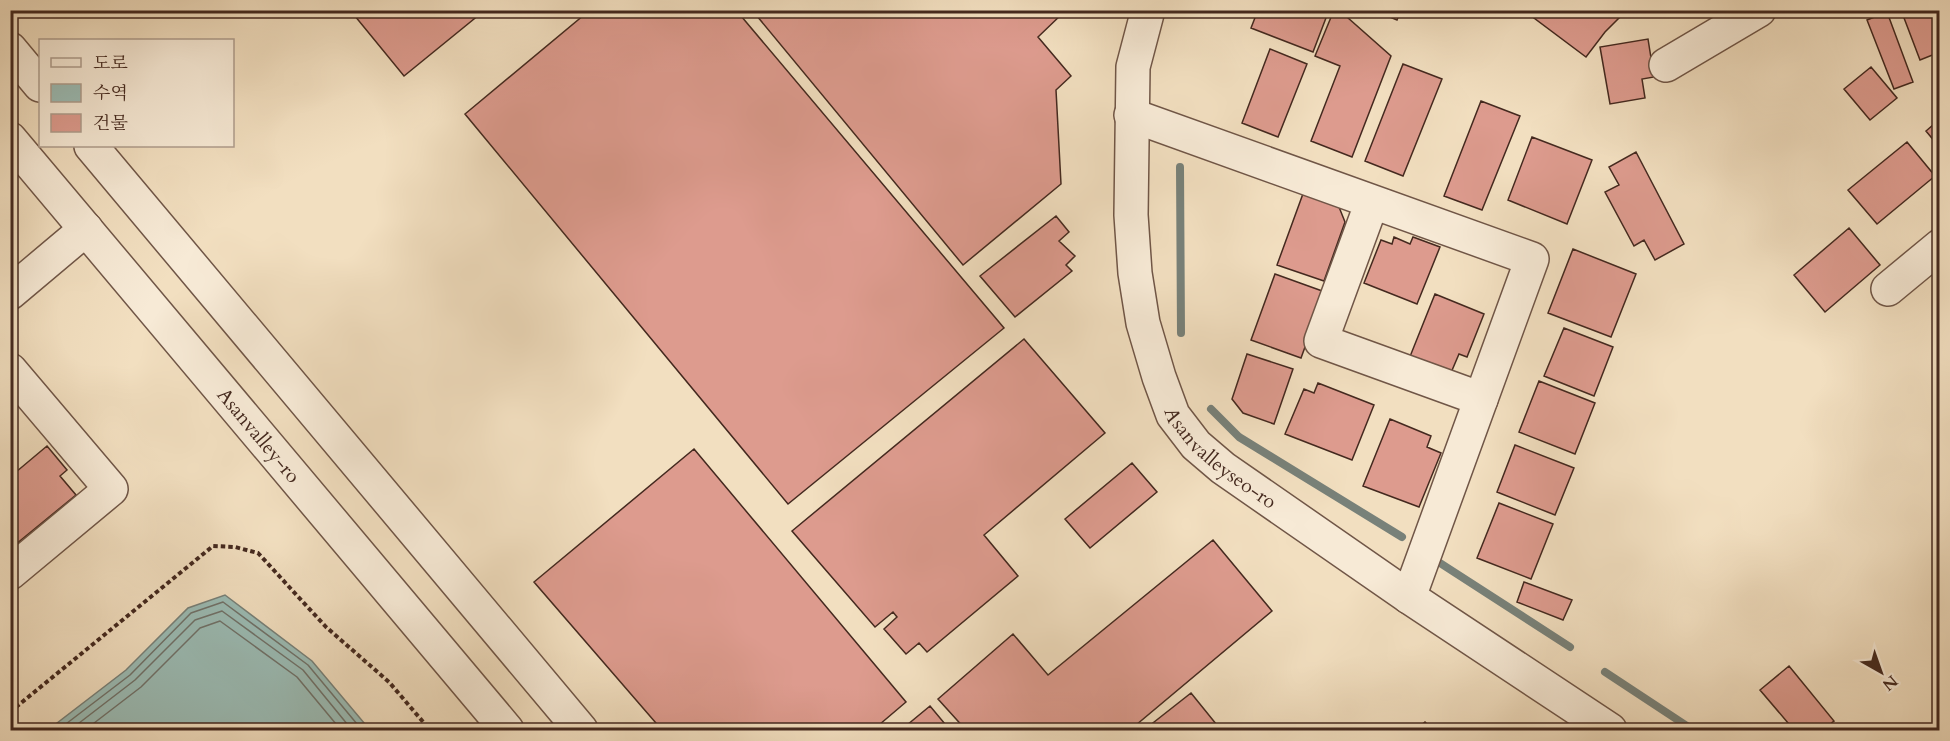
<svg xmlns="http://www.w3.org/2000/svg" width="1950" height="741" viewBox="0 0 1950 741" font-family="Cardo,'Noto Serif KR',serif">
  <style>
    .water { fill: #9bbcb5; stroke: #788179; stroke-width: 1.5 }
    .lines { fill: none; stroke-linecap: round; stroke-linejoin: round }
    .shore { stroke: #70726a; stroke-width: 1.5 }
    .stream { stroke: #788179; stroke-width: 8 }
    .building { fill: #dd9b8e; stroke: #44291f; stroke-width: 1.5 }
    .minor-casing { stroke: #705647; stroke-width: 36 }
    .path { stroke: #44291f; stroke-width: 4; stroke-dasharray: 4.5 3; stroke-linecap: butt }
    .minor { stroke: #f7ead6; stroke-width: 33 }
    .labels { text-anchor: middle; stroke-width: 4.5; stroke-linejoin: round; paint-order: stroke }
    .street-label { font-size: 20px; fill: #44291f; stroke: #f7ead6 }
  </style>
  <rect width="100%" height="100%" fill="#f2dfc0"/>
  <filter id="stains"><feTurbulence type="fractalNoise" baseFrequency=".00333" numOctaves="4"/><feColorMatrix values="0 0 0 0 .2 0 0 0 0 .09 0 0 0 0 .02 0 0 0 .5 -.17"/></filter>
  <radialGradient id="worn" r=".72"><stop offset=".6" stop-color="#630" stop-opacity="0"/><stop offset="1" stop-color="#630" stop-opacity=".3"/></radialGradient>
  <path class="water" d="M225,595L312,661L370,730H48L126,670L188,608Z"/>
  <g class="lines">
    <path class="shore" d="M58,730L130,675L191,613L223,602L308,665L362,730
      M70,730L135,680L195,620L222,611L303,670L352,730
      M85,730L141,687L200,628L220,621L297,677L341,730"/>
    <path class="stream" d="M1180,167L1181,333
      M1211,409L1239,437L1402,537
      M1440,563L1570,647
      M1605,672L1693,730"/>
  </g>
  <path class="building" d="M350,10H485L404,76Z
    M590,10H736L1004,328L788,504L465,114Z
    M752,10H1062L1064,12L1038,37L1071,76L1056,90L1061,184L963,265Z
    M1258,10H1329L1313,52L1251,28Z
    M1334,10H1339L1391,56L1352,157L1311,141L1340,66L1315,56Z
    M1373,10H1401L1397,20Z
    M1533,10H1582L1585,13L1587,10H1627L1605,32L1586,57L1530,15Z
    M1901,10H1940V52L1920,60Z
    M1887,12L1913,82L1894,89L1867,20Z
    M1648,39L1654,77L1642,79L1645,98L1610,104L1600,47Z
    M1270,49L1307,64L1278,137L1242,123Z
    M1403,64L1442,79L1403,176L1365,161Z
    M1871,67L1897,98L1870,120L1844,89Z
    M1481,101L1520,116L1482,210L1444,196Z
    M1940,119V148L1926,131Z
    M1532,137L1592,160L1567,224L1508,200Z
    M1907,142L1935,176L1877,224L1848,190Z
    M1636,152L1684,244L1655,260L1644,240L1634,246L1605,192L1619,185L1609,167Z
    M1304,191L1337,202L1345,222L1324,281L1277,265Z
    M1056,216L1069,232L1059,241L1075,256L1066,265L1072,271L1015,317L980,276Z
    M1849,228L1880,265L1825,312L1794,275Z
    M1394,237L1410,244L1413,237L1440,247L1417,304L1364,283L1381,240L1392,244Z
    M1573,249L1636,274L1611,337L1548,313Z
    M1275,274L1325,292L1301,358L1251,340Z
    M1435,294L1484,314L1467,357L1459,354L1450,375L1409,359Z
    M1564,328L1613,347L1594,396L1544,376Z
    M1024,339L1105,433L984,535L1018,576L927,652L919,643L906,654L884,629L897,617L893,612L875,627L792,531Z
    M1247,354L1293,369L1274,424L1243,413L1232,399Z
    M1539,381L1595,403L1575,454L1519,432Z
    M1318,383L1374,405L1352,460L1285,434L1304,389L1314,393Z
    M1390,419L1431,436L1427,447L1441,453L1419,507L1363,486Z
    M1515,445L1574,468L1555,515L1497,492Z
    M47,446L67,470L60,476L76,495L10,549V477Z
    M694,449L906,702L873,730H662L534,582Z
    M1132,463L1157,492L1090,548L1065,519Z
    M1499,503L1553,524L1531,579L1477,558Z
    M1213,540L1272,611L1130,730H966L938,699L1013,634L1048,675Z
    M1524,582L1572,600L1563,620L1517,602Z
    M1789,666L1834,721L1822,730H1794L1760,690Z
    M1191,693L1221,730H1144Z
    M930,706L950,730H901Z
    M1425,722L1433,730H1415Z"/>
  <g class="lines">
    <g class="minor-casing">
      <g id="minor">
        <path id="s1" d="M1148,10L1133,67L1131,215L1135,273L1143,323L1159,377L1173,415L1196,445L1223,468L1409,597L1610,730"/>
        <path d="M10,49L40,85"/>
        <path d="M1666,65L1759,10"/>
        <path d="M1131,115C1265,163 1399,211 1532,259L1481,399L1321,341L1372,202"/>
        <path id="s2" d="M10,139L507,730"/>
        <path d="M91,146L581,730"/>
        <path d="M1888,289L1940,246"/>
        <path d="M10,293L86,229"/>
        <path d="M10,370L111,489L10,573"/>
        <path d="M1409,597L1481,399"/>
      </g>
    </g>
    <path class="path" d="M10,712L213,546L235,547L258,553L326,627L389,682L430,730"/>
    <use href="#minor" class="minor"/>
  </g>
  <g class="labels">
    <g class="street-label">
      <text dy="7" stroke="none"><textPath href="#s2" startOffset="387">Asanvalley-ro</textPath></text>
      <text dy="7" stroke="none"><textPath href="#s1" startOffset="477">Asanvalleyseo-ro</textPath></text>
    </g>
  </g>
  <rect width="1950" height="741" fill="none" stroke="#f2dfc0" stroke-width="36"/>
  <rect x="12" y="12" width="1926" height="717" fill="none" stroke="#44291f" stroke-width="3"/>
  <rect x="18" y="18" width="1914" height="705" fill="none" stroke="#44291f" stroke-width="1.5"/>
  <rect x="39" y="39" width="195" height="108" fill="#f7ead6" stroke="#af9d8d" stroke-width="1.5"/>
  <rect x="51" y="58" width="30" height="9" fill="#f7ead6" stroke="#af9d8d" stroke-width="1.5"/>
  <text x="93" y="69" font-size="18" fill="#44291f">도로</text>
  <rect x="51" y="84" width="30" height="18" fill="#9bbcb5" stroke="#af9d8d" stroke-width="1.5"/>
  <text x="93" y="99" font-size="18" fill="#44291f">수역</text>
  <rect x="51" y="114" width="30" height="18" fill="#dd9b8e" stroke="#af9d8d" stroke-width="1.5"/>
  <text x="93" y="129" font-size="18" fill="#44291f">건물</text>
  <g transform="translate(1881 672) rotate(140)" stroke="#f7ead6" stroke-width="4.5" paint-order="stroke">
  <path d="M0-4.5L10 22L0 15L-10 22Z" fill="#44291f"/>
  <text y="-9" font-size="16" font-weight="bold" text-anchor="middle" fill="#44291f">N</text>
  </g>
  <rect width="100%" height="100%" filter="url(#stains)"/>
  <rect width="100%" height="100%" fill="url(#worn)"/>
</svg>
